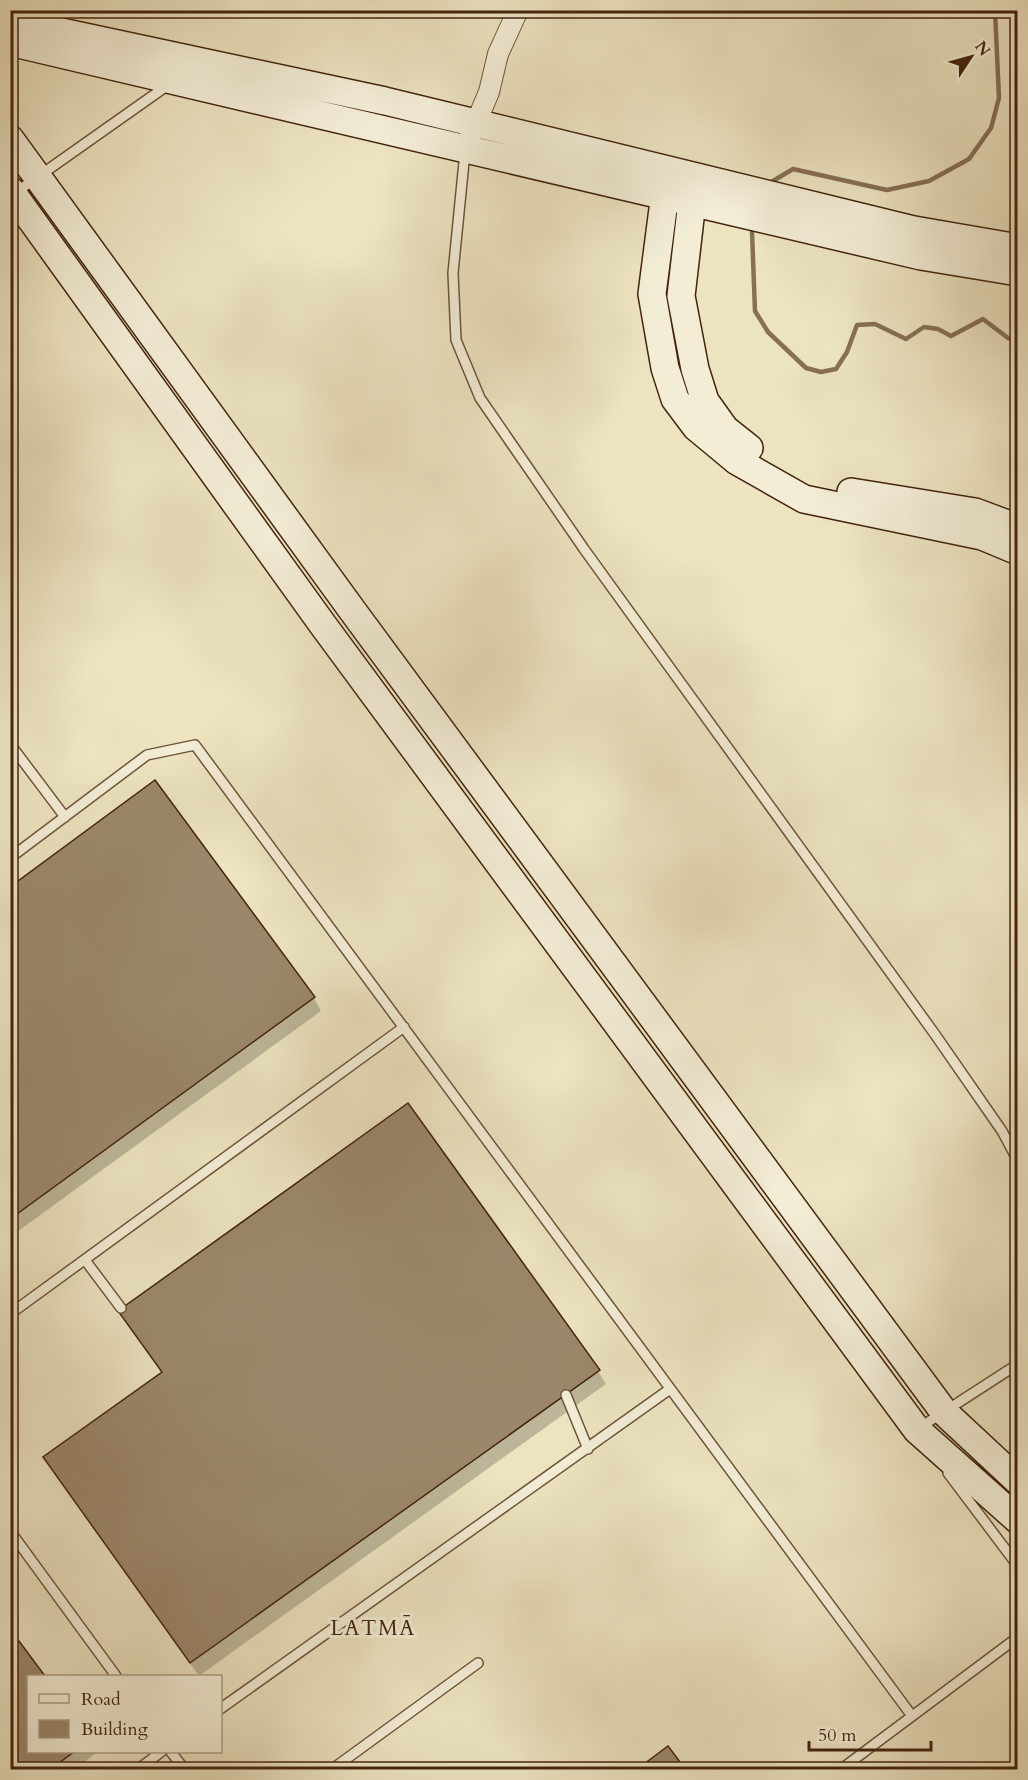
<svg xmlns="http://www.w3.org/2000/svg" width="1028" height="1780" viewBox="0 0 1028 1780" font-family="Cardo,serif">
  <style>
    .shadow { fill: #0003 }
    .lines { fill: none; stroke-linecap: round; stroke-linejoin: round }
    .stream { stroke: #877054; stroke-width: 4.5 }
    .building { fill: #9b876b; stroke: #44240e; stroke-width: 1.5 }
    .lane-casing { stroke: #6e543a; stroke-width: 12 }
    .street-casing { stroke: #6e543a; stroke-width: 22 }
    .secondary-casing { stroke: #44240e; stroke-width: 30 }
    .lane { stroke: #f3edd6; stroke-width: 9 }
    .street { stroke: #f3edd6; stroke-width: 20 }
    .secondary { stroke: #f3edd6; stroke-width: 27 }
    .labels { text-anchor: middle; stroke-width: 6; stroke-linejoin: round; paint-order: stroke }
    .neighbourhood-label { font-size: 21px; letter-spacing: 1.5px; fill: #44240e; stroke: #f3edd6 }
  </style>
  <rect width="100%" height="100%" fill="#ece3c0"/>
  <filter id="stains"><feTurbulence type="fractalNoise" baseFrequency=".00333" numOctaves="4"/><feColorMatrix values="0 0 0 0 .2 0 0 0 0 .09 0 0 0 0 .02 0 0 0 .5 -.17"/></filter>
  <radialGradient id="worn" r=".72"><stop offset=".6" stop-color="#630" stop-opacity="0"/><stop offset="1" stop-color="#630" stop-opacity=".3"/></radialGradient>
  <path class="shadow" d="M10,889L314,998L321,1011L10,1237Z
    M120,1311L598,1371L606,1384L199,1676L45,1458L163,1373Z
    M10,1632L43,1676H28V1752H97L75,1770H10Z"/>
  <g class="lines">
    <path class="stream" d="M768,184L793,169L887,190L929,181L969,159L991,128L999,98L995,10
      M754,226L752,232L755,311L768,332L806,368L821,372L836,369L847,352L857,325L875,324L906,339L924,327L938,329L951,336L983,319L1008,338L1018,341"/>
  </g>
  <path class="building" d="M155,780L315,997L10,1219V887Z
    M408,1103L600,1370L190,1663L43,1457L162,1372L118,1311Z
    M10,1629L45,1676H28V1752H74L49,1770H10Z
    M668,1746L686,1770H636Z"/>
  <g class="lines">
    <g class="lane-casing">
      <path id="lane" d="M465,152L453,273L456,340L480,398L584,549L934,1033L1002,1131L1018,1161
        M15,193L168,85
        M10,744L65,817
        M10,858L147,755L195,745L912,1716
        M85,1260L121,1308
        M10,1314L404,1027
        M566,1395L588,1449
        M919,1428L1018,1364
        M948,1473L1018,1566
        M10,1531L116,1676
        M220,1709L670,1389
        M171,1752L185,1770
        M137,1770L161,1752
        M331,1770L478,1663
        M840,1770L1018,1637"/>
    </g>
    <g class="street-casing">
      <path id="street" d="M465,149L489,92L498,54L518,10"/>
    </g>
    <g class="secondary-casing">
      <path id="secondary" d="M10,21L385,101L914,230L1018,248
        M10,42L921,256L1018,272
        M10,139L352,610L944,1412L1018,1481
        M667,178L652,294L665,368L675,399L696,427L737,461L804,499L982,536L1018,551
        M694,184L681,296L695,369L705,401L725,429L749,448
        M10,190L323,625L917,1430L1018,1520
        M851,492L975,512L1018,528"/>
    </g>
    <use href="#lane" class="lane"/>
    <use href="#street" class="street"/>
    <use href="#secondary" class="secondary"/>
  </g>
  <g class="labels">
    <g class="neighbourhood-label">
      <text x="373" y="1635">LATMĀ</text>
    </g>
  </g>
  <rect width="1028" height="1780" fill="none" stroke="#ece3c0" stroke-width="36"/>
  <rect x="12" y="12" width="1004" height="1756" fill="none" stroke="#44240e" stroke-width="3"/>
  <rect x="18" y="18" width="992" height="1744" fill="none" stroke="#44240e" stroke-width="1.5"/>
  <rect x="27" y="1675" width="195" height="78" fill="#f3edd6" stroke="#ad9d86" stroke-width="1.5"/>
  <rect x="39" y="1694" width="30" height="9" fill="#f3edd6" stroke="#ad9d86" stroke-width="1.5"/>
  <text x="81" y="1705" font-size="18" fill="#44240e">Road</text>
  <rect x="39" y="1720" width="30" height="18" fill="#9b876b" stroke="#ad9d86" stroke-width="1.5"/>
  <text x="81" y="1735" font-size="18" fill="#44240e">Building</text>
  <g transform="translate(971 57) rotate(54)" stroke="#f3edd6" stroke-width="4.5" paint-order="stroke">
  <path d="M0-4.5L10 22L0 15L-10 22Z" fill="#44240e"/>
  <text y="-9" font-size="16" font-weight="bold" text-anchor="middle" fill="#44240e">N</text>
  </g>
  <path d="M809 1741v9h122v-9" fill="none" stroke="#44240e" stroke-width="3"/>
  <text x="818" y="1741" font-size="18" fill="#44240e" stroke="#f3edd6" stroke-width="4.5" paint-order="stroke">50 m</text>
  <rect width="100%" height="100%" filter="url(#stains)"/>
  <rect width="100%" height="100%" fill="url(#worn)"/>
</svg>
